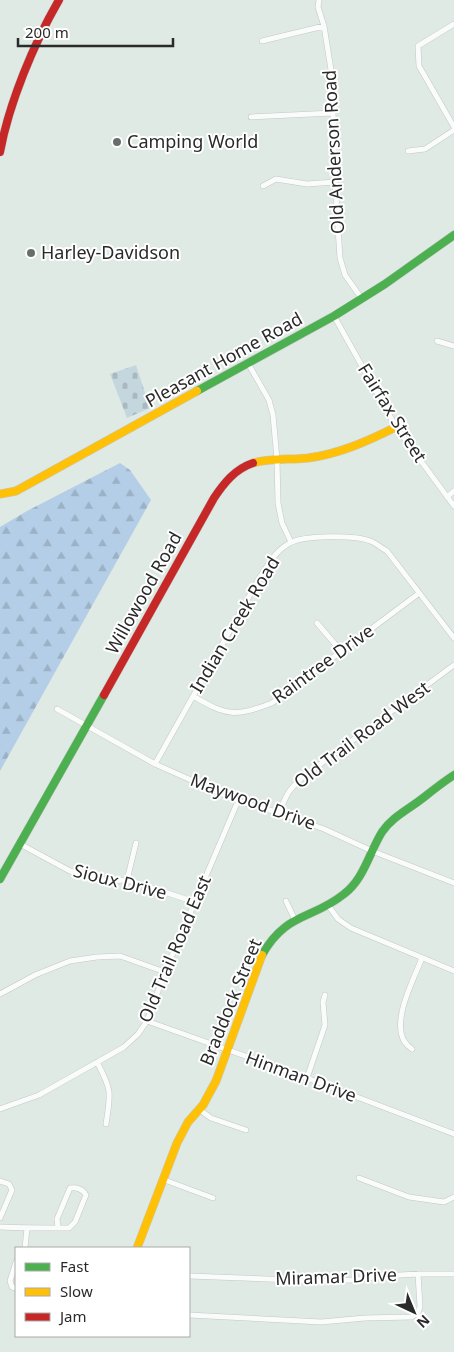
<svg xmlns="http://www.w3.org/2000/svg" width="454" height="1352" viewBox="0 0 454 1352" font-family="'Noto Sans',sans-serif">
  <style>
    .forest { fill: url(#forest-firs) }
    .cemetery { fill: url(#cemetery-stones) }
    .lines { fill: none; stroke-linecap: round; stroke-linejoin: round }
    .street-casing { stroke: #c5c7c5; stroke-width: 6 }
    .fast-casing { stroke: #c5c7c5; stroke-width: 9 }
    .slow-casing { stroke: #c5c7c5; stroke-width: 9 }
    .jam-casing { stroke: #c5c7c5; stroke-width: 9 }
    .street { stroke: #fafcfb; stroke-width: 5 }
    .fast { stroke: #4caf50; stroke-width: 8 }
    .slow { stroke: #ffc107; stroke-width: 8 }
    .jam { stroke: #c62828; stroke-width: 8 }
    .poi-dot { fill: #696d6b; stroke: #fff; stroke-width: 2 }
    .labels { text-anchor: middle; stroke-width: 4; stroke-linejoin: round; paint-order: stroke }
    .poi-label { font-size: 18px; fill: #2a2a2a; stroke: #fff; text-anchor: start }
    .street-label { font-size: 18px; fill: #2a2a2a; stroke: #fff }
  </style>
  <defs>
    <pattern id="forest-firs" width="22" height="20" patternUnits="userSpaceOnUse" patternTransform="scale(1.25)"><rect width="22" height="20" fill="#b4cee7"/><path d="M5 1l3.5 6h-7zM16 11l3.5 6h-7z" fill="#9bb1c6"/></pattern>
    <pattern id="cemetery-stones" width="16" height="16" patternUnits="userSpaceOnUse" patternTransform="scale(1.25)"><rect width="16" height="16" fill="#c5d7de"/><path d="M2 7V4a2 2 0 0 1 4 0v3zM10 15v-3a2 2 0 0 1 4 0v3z" fill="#a9b9bf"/></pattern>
  </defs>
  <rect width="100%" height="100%" fill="#dfeae4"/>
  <path class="forest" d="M120,463L130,470L151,500L0,771V527L27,511Z"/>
  <path class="cemetery" d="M136,365L150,408L127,418L110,374Z"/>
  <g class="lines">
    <g class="street-casing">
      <path id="street" d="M319,0L318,7L324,26L332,76L335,182L340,258L345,275L362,299
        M454,24L418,46L419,66L454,127
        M262,41L324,26
        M251,117L333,113
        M408,151L425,149L454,130
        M263,186L276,179L307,184L335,182
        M334,316L396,427L454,506
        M437,341L454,346
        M249,365L269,400L273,415L277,459L278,503L282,523L291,542
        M447,497L454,491
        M317,623L341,651
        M193,696C227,716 235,717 272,703L418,594
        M57,709L155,764L238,801L280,813L324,829L372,851L454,883
        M155,764L260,577C268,565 276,550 290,543C304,535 355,535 370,541C376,543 381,548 387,551L454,638
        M280,813C285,796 289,789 303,777L454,665
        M20,844L70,871L109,881L127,880L195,902
        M127,880L136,843
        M286,901L295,920
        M328,905L338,919L351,928L454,971
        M0,994L35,975L70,961L97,957L120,956L165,972
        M147,1021L307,1078L454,1134
        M412,1049C409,1047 406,1044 404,1041C392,1019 414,979 422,958
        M97,1062C112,1090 111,1093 106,1124
        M307,1078L325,1025L323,1002L325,995
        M0,1109L39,1095L124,1047L138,1034L147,1021L165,972L238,801
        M200,1110L211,1118L246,1130
        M359,1178L409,1197L444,1202L454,1197
        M162,1179L213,1198
        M0,1181L9,1184L12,1190L0,1218
        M0,1227C23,1228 46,1228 69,1228L75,1222L86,1195C83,1189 76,1187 70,1188L57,1219L58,1228
        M25,1248L27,1228
        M16,1262L10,1281L12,1287L16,1288
        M189,1276L319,1281L353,1280L382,1276L418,1274H454
        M189,1315L321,1322L365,1318L411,1317L418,1313L420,1307L418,1274"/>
    </g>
    <g class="fast-casing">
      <path id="fast" d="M197,391L334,316L385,284L454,235
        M0,879L104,695
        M262,955C286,912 312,920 344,894C364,879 369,853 382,832C392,817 409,809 423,798C433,790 443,782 454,775"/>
    </g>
    <g class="slow-casing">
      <path id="slow" d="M253,463C271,458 289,460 308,458C339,454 368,441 396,427
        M0,494L16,491L197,391
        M137,1248L177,1143L188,1122L203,1105L216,1081L262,955"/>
    </g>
    <g class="jam-casing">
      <path id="jam" d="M0,152C9,103 34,43 59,0
        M104,695L214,498C224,483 235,469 253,463"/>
    </g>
    <use href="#street" class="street"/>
    <use href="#fast" class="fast"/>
    <use href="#slow" class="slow"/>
    <use href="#jam" class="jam"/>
  </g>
  <g class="poi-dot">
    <circle cx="117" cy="142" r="5"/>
    <circle cx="31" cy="253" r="5"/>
  </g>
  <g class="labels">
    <g class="poi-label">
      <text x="127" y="148">Camping World</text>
      <text x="41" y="259">Harley-Davidson</text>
    </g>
    <g class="street-label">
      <text transform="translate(334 152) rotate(-93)" y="6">Old Anderson Road</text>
      <text transform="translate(224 360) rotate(-29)" y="6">Pleasant Home Road</text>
      <text transform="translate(392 413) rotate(58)" y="6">Fairfax Street</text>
      <text transform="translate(144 593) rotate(-61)" y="6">Willowood Road</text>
      <text transform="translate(235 625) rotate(-59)" y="6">Indian Creek Road</text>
      <text transform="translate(323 664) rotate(-36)" y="6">Raintree Drive</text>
      <text transform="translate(362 735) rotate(-37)" y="6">Old Trail Road West</text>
      <text transform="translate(253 802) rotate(20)" y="6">Maywood Drive</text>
      <text transform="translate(120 882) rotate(14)" y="6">Sioux Drive</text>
      <text transform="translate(175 949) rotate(-67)" y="6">Old Trail Road East</text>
      <text transform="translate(231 1002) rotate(-68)" y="6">Braddock Street</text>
      <text transform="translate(301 1077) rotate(20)" y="6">Hinman Drive</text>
      <text transform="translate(336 1277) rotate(-2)" y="6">Miramar Drive</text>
    </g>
  </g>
  <rect x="15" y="1247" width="175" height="90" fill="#ffffff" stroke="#aaaaaa"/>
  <rect x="25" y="1263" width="25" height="8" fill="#4caf50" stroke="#aaaaaa"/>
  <text x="60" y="1272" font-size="15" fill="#2a2a2a">Fast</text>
  <rect x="25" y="1288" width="25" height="8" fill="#ffc107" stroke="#aaaaaa"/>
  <text x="60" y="1297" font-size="15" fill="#2a2a2a">Slow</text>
  <rect x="25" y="1313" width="25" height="8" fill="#c62828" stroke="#aaaaaa"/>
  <text x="60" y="1322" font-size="15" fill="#2a2a2a">Jam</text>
  <g transform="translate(414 1312) rotate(136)" stroke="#ffffff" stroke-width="4" paint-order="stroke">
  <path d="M0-4L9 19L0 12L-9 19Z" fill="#2a2a2a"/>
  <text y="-8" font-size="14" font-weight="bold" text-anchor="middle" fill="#2a2a2a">N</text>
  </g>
  <path d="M18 38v8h155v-8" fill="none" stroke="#2a2a2a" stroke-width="2.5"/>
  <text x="25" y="38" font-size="15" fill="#2a2a2a" stroke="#ffffff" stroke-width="4" paint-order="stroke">200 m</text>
</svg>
